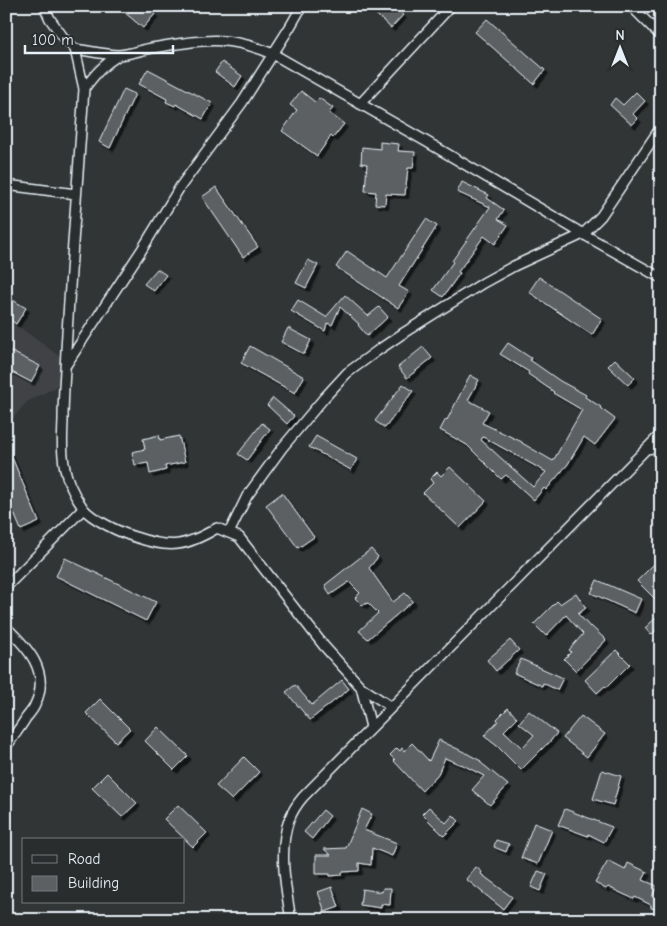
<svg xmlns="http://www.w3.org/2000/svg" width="667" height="926" viewBox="0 0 667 926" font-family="'Comic Neue',sans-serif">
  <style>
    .built { fill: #3f4244 }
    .building { fill: #5c6063; stroke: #e8f1f8; fill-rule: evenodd; filter: url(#shadow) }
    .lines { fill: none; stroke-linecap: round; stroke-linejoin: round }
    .minor-casing { stroke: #e8f1f8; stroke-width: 12 }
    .minor { stroke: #2a2d2e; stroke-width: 9 }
  </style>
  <defs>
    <filter id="shadow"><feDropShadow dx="3.5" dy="3.5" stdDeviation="0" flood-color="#0009"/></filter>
  </defs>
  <rect width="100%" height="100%" fill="#323536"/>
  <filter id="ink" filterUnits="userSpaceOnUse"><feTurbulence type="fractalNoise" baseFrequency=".02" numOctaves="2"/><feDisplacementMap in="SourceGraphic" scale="10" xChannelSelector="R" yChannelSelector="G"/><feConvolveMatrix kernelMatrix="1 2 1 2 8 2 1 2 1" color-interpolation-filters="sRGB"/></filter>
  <g filter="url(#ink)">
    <path class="built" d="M6,317L74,367L56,387L27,402L13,418L6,420Z"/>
    <path class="building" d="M117,6H145L155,14L143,28Z
      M367,6H394L403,15L391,28Z
      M487,19L545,70L534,84L475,32Z
      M222,62L242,76L235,87L215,72Z
      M148,69L212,103L203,119L176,104L175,106L166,102L167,99L139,84Z
      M124,89L135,94L110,148L99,142Z
      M301,91L315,102L319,98L333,108L329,113L344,124L333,138L331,136L317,156L282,131L297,110L290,105Z
      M636,92L645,101L633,114L638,119L632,125L610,105L615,98L623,105Z
      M380,142L399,144L398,151L415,152L413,168H408L405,195L386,194L385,205L375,204L376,192L365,191L367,164L361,163L362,147L380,149Z
      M462,182L489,195L487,198L504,210L498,219L508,225L495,244L484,236L458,272L460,273L443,297L433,290L453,262L452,261L490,207L457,192Z
      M216,187L258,247L243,257L202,197Z
      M426,219L437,226L399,286L409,292L398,308L336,267L347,251L387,278Z
      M308,260L318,265L306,288L296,283Z
      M157,269L166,275L154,291L144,284Z
      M539,277L602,319L592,335L529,292Z
      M345,295L368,316L379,307L388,317L367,336L358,325L359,324L340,307L332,325L327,323L325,331L291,311L298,300L326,317Z
      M6,296L26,308L16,324L6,317Z
      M288,328L311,340L304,354L281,342Z
      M508,343L531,358L530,360L560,381L586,395L585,397L601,407L600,408L615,419L595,445L584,437L568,464L546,490L544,488L534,500L506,475L501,479L467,445L440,430L446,419L447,420L470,375L479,380L468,400L489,411L482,423L522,442V443L553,461L582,410L553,393L554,392L528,374L529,372L500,354ZM483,437L546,472L533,487L481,440Z
      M250,346L304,377L295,393L241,363Z
      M423,347L432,358L407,378L398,367Z
      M6,349L40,366L31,382L6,369Z
      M615,359L635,378L628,385L608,366Z
      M403,384L413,391L385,428L375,421Z
      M273,398L294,416L287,424L267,405Z
      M262,423L270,429L247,460L238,454Z
      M159,435L160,440L179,436L185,462L165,466L166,470L150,474L148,463L135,465L132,452L145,449L143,439Z
      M316,436L357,459L351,470L309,447Z
      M6,443L39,522L21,530L6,494Z
      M450,467L486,501L460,528L423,493L433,483L430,479L437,472L441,476Z
      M282,493L314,537L298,548L266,505Z
      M371,549L378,557L369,568L393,602L405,593L413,601L368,639L359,631L378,613L368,603L362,605L355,598L360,593L349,582L330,595L325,585Z
      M65,558L156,602L146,621L56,576Z
      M654,564L661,571V605L637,581Z
      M597,580L641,599L635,613L591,593Z
      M576,593L586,608L578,614L590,627L591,626L606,640L576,671L564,659L571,652L569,650L583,634L566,615L546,636L534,624L557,601L560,604Z
      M661,613V626L651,635L645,628Z
      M510,640L519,650L496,671L487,660Z
      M616,650L630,664L606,688L605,686L597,693L585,680Z
      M521,659L563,678L557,690L543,683L542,686L514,673Z
      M342,680L349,689L310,720L286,692L295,685L312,705Z
      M100,699L130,729L116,742L86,713Z
      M508,708L517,718L504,731L522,748L534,735L519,723L529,711L557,733L548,744H547L521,770L497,746L484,736L498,721L497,719Z
      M581,716L605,734L587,757L563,738Z
      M158,727L188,756L174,770L145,741Z
      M439,740L466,753L481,761L480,762L508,785L490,805L472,790L484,776L461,764V765L445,758L438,774L422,791L394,761L395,760L390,755L397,748L400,751L402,748L404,751L412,743L429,761Z
      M244,757L259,772L232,800L216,786Z
      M602,770L621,776L613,805L593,799Z
      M107,773L137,803L122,817L92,788Z
      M178,805L207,833L193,847L164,819Z
      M429,807L446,823L453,815L459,821L444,836L422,814Z
      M362,809L372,814L364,830L397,843L392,856L372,848L371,865L359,863V871L342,872V875L330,876V874H316V855H331L324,849L346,848Z
      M565,809L612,827L604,842L588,834V836L558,825Z
      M323,810L330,816L312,839L304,832Z
      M534,823L552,830L538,864L521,858Z
      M496,840L509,844L506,852L494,847Z
      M608,861L625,870L628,863L647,872L643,880L657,886L652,897L661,899V910L651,908V905L635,897L634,899L608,887L606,889L595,883Z
      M476,867L482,872L481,874L512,897L503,909L466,879Z
      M538,871L547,874L540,891L531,887Z
      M332,887L339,907L325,912L318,892Z
      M383,888H391L390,905L381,904V908L360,905L362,889L382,892Z"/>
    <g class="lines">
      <g class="minor-casing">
        <path id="minor" d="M44,6L50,19L63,37L75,49L84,89
          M631,6L661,36
          M75,49C89,51 103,54 117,55C128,55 141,50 152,48C200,40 226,34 273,54L427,142L583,234L661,278
          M119,55C103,65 95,74 84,89C78,176 71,263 66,350C65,374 63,397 63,421C62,443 61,464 70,485C73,492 78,501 83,508C91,519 121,533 135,537C170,549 185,547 217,528L229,533L247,496L282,448L324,398L347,373L377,351L405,332L483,283L514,266L583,234L601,216L661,127
          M360,104L451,6
          M6,185L76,194
          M66,365L141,251L180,187L242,103L290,27L302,6
          M646,449L661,447
          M229,533L239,537L324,646L361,687L391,707
          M6,587L83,509
          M6,627C28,648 51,672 35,705C33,710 29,714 26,718C20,728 13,737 6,747
          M361,687L371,727
          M291,920C286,889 278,850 289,820C292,812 297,804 303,797L661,434"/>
      </g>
      <use href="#minor" class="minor"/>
    </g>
  </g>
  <rect width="667" height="926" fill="none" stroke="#2a2d2e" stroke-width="25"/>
  <rect x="12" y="12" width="642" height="901" fill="none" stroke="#e8f1f8" stroke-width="2" filter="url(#ink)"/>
  <rect x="22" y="838" width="162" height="65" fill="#2a2d2e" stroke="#767b7f"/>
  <rect x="32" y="855" width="25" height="8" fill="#2a2d2e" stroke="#767b7f"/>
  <text x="68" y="864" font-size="15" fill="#e8f1f8">Road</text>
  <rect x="32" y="876" width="25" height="15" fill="#5c6063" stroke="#767b7f"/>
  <text x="68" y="888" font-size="15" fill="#e8f1f8">Building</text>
  <g transform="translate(620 48)" stroke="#2a2d2e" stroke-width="4" paint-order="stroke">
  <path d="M0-4L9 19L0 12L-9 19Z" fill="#e8f1f8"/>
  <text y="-8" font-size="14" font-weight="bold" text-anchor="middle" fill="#e8f1f8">N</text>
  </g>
  <path d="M25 45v8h148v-8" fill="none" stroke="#e8f1f8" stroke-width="2.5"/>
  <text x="32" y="45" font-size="15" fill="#e8f1f8" stroke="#2a2d2e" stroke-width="4" paint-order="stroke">100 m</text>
</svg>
